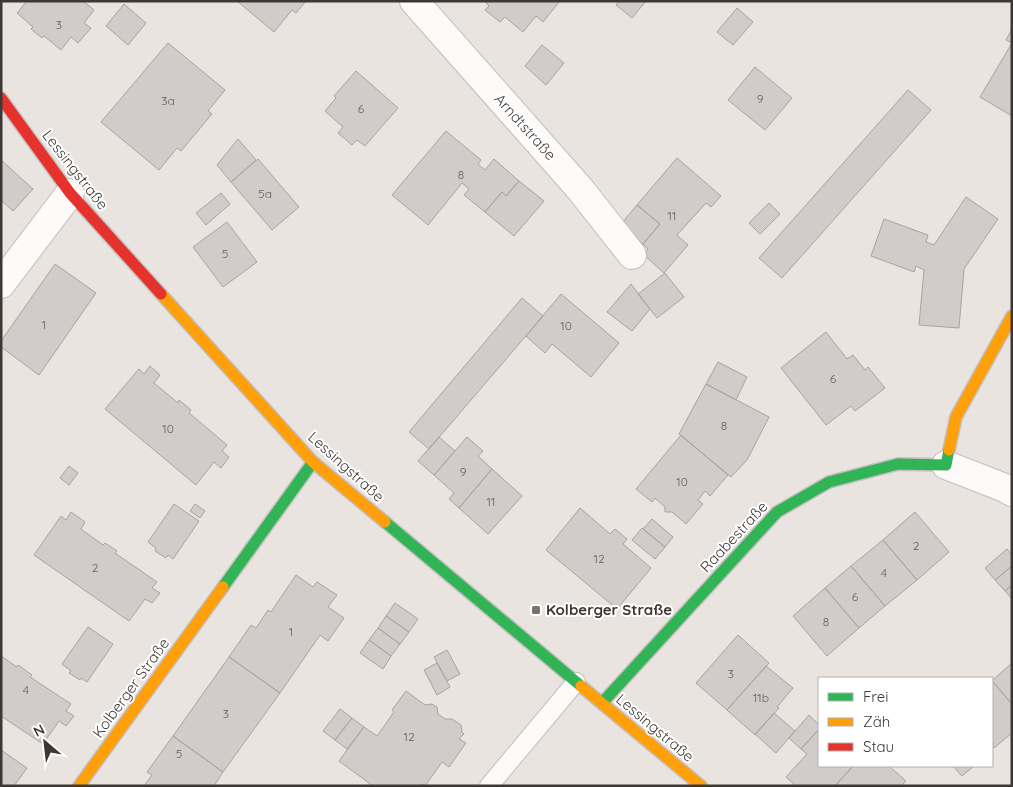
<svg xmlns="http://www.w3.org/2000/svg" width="1013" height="787" viewBox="0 0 1013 787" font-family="Quicksand,sans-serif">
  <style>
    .building { fill: #d1ccc9; stroke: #a8a3a0 }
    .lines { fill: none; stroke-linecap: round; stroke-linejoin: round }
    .lane-casing { stroke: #c3bebb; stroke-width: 20 }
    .street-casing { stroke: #c3bebb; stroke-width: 30 }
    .fast-casing { stroke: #c3bebb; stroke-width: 14 }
    .slow-casing { stroke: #c3bebb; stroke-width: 14 }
    .jam-casing { stroke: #c3bebb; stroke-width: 14 }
    .lane { stroke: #fcfbfa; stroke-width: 18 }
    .street { stroke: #fcfbfa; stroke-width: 28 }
    .fast { stroke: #30b455; stroke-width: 11 }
    .slow { stroke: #ff9f0a; stroke-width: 11 }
    .jam { stroke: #e5322d; stroke-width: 11 }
    .poi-dot { fill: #7a7471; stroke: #fff; stroke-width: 2 }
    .labels { text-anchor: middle; stroke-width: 4; stroke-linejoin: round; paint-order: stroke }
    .number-label { font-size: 12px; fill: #625d5a }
    .street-label { font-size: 15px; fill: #3d3835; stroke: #fff }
    .poi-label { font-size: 15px; font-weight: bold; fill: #3d3835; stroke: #fff; text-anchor: start }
  </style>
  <rect width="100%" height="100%" fill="#eae4e0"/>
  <path class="building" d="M27,1H83L94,10L84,23L91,28L78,43L71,37L61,50L44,36L42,38L31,29L33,27L17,13Z
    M237,1H306L296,13L292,10L274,32Z
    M484,1H560L543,22L536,16L523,32L505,17L500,22L485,10L489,6Z
    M619,1H646L632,18L616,5Z
    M124,4L146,23L128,45L106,26Z
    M737,8L753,22L733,45L717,32Z
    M1012,29V116L980,97L1012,43L1006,40Z
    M168,43L225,90L208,111L212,114L181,151L177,148L159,170L101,122Z
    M542,45L564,63L546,85L525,66Z
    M755,67L792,98L765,130L728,100Z
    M356,71L398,108L365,146L357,140L352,145L338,133L343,127L325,111L336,98L334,96Z
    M908,90L931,110L782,278L759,258Z
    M446,131L481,160L478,164L485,170L494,159L519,181L506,196L502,192L485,212L464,195L469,189L462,183L428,225L392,195Z
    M238,139L256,160L231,182L217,165Z
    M677,158L721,196L711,207L706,203L677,235L688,245L664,273L644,255L648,249L643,244L660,224L637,205Z
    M258,159L299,207L272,230L231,182Z
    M1,160L33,189L13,211L1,200Z
    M519,181L544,201L514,236L485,212L502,192L506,196Z
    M221,193L230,204L206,225L196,213Z
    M966,197L998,219L964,269L959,328L919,325L924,270L916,266L914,272L871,256L884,219L928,235L926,242L934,245Z
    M769,203L780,214L760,234L749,223Z
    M637,205L660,224L643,244L620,225Z
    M227,222L257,262L223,287L193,247Z
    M55,264L96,293L39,375L1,347V341Z
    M665,273L684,297L657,318L638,294Z
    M631,284L650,309L632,331L607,312Z
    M561,294L619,343L591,377L552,344L545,353L526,336Z
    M522,298L543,316L429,449L409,432Z
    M826,332L847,359L853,355L865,370L868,367L885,388L855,411L851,406L826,425L781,368Z
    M718,362L747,377L736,400L706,384Z
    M150,366L160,375L154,383L178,403L179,400L191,410L189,413L227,445L222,451L229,457L221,468L214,462L196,485L105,409L139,369L144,374Z
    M706,384L769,417L747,460L731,477L679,434Z
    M681,435L728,475L710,496L705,491L698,500L703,504L686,524L672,512H665V507L655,498L652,502L636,489Z
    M439,437L455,451L434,475L418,461Z
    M467,437L483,451L478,456L492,469L459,508L449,499L454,493L434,475Z
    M69,466L78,473L69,485L60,478Z
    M492,469L522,496L488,534L459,508Z
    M174,504L199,521L173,559L168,555L166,558L155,551L156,548L148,542Z
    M195,504L205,511L200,518L190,511Z
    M580,508L610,534L615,529L627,539L623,544L651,568L617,609L546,550Z
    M71,512L85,522L81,529L103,545L105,543L117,551L115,553L157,582L152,588L160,593L152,603L145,599L129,621L34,555L61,516L66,520Z
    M915,512L949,552L917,580L883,540Z
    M652,519L673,537L665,547L643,529Z
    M642,528L665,547L655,559L632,540Z
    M883,540L917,580L885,606L851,566Z
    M1007,549L1012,555V566L995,580L985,568Z
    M851,566L885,606L859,628L825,588Z
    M1012,566V585L1005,591L995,580Z
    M296,575L313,587L317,582L337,595L328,607L344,618L328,641L320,635L280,693L229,657L251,625L256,628L268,610L271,612Z
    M1012,585V599L1005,591Z
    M825,588L859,628L827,656L793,616Z
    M395,603L418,619L409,632L386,616Z
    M386,616L409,632L400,644L378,628Z
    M88,627L113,644L87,682L81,678L80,680L69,673L71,671L62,664Z
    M378,628L400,644L391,656L369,640Z
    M738,635L769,663L727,710L696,683Z
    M369,640L391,656L383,669L360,653Z
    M447,650L460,674L447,681L434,657Z
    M1,656L17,667L18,665L32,675L30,677L71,704L66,711L74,716L66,726L59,721L43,744L1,716Z
    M229,657L280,693L223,772L173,736Z
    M437,663L450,687L437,695L424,670Z
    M1012,663V704L992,681Z
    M766,666L793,688L777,707L779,708L755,735L727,710Z
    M992,681L1012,704V733L994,748L992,745Z
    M406,691L425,705L432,704L437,707L438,714L445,719H452L461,725L462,732L464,734L459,739L466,743L449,767L442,762L425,786L422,784L420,786H373L339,761L364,727L377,736L394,712L392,710Z
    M340,709L352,718L335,740L323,731Z
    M774,713L795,731L776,753L755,734Z
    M809,715L819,725V729L801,749L789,738Z
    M352,718L364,727L347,749L335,740Z
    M819,729V766H853L835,786H796L786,777L807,754L801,749Z
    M173,736L223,772L214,786H144L152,775L147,772Z
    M1,750L27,768L14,786H1Z
    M853,766H889L906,781L901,786H835Z
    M953,766H974L962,776Z"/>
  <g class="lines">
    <g class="lane-casing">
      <path id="lane" d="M489,786L576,682"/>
    </g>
    <g class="street-casing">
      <path id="street" d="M414,1L580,189L632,255
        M1,284L70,193
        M946,465L1005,488L1012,492"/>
    </g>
    <g class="fast-casing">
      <path id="fast" d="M385,522L581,686
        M223,587L313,462
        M602,703L777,512L829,482L898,464L946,465L949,450"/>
    </g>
    <g class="slow-casing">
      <path id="slow" d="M161,294L313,462L385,522
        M949,450L956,417L1012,316
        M581,686L701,786
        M79,786L223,587"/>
    </g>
    <g class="jam-casing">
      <path id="jam" d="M1,98L70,193L161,294"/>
    </g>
    <use href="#lane" class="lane"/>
    <use href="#street" class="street"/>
    <use href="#fast" class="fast"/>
    <use href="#slow" class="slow"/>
    <use href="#jam" class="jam"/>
  </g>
  <rect class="poi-dot" x="531" y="605" width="10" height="10" rx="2.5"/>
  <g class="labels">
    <g class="number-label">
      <text x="59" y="29">3</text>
      <text x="760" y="103">9</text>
      <text x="168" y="105">3a</text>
      <text x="361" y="113">6</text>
      <text x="461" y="179">8</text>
      <text x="265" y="198">5a</text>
      <text x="672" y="220">11</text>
      <text x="225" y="258">5</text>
      <text x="44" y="329">1</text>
      <text x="566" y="330">10</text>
      <text x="833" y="383">6</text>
      <text x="724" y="430">8</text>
      <text x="168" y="433">10</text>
      <text x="463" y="476">9</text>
      <text x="682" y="486">10</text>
      <text x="491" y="506">11</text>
      <text x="916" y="550">2</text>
      <text x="599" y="563">12</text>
      <text x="95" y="572">2</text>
      <text x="884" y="577">4</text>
      <text x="855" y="601">6</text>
      <text x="826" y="626">8</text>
      <text x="291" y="636">1</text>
      <text x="731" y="678">3</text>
      <text x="26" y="694">4</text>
      <text x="761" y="702">11b</text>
      <text x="226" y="718">3</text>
      <text x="409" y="741">12</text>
      <text x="179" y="758">5</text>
    </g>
    <g class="street-label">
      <text transform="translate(525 127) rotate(48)" y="5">Arndtstraße</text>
      <text transform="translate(75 170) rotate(52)" y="5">Lessingstraße</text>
      <text transform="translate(346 467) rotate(42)" y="5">Lessingstraße</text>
      <text transform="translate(734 537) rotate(-47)" y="5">Raabestraße</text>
      <text transform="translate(131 688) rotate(-54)" y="5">Kolberger Straße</text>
      <text transform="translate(655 728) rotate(40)" y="5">Lessingstraße</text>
    </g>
    <g class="poi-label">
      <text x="546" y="615">Kolberger Straße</text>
    </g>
  </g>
  <rect width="1013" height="787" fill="none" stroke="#3d3835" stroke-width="5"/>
  <rect x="818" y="677" width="175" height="90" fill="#ffffff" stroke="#b1afae"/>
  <rect x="828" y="693" width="25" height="8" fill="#30b455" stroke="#b1afae"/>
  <text x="863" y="702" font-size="15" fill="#3d3835">Frei</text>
  <rect x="828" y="718" width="25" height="8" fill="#ff9f0a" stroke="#b1afae"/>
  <text x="863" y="727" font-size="15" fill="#3d3835">Zäh</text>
  <rect x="828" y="743" width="25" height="8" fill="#e5322d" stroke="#b1afae"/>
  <text x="863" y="752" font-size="15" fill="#3d3835">Stau</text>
  <g transform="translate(45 742) rotate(332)" stroke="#ffffff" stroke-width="4" paint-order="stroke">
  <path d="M0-4L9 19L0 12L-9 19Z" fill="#3d3835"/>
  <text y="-8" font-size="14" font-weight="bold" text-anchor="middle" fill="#3d3835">N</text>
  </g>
</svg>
